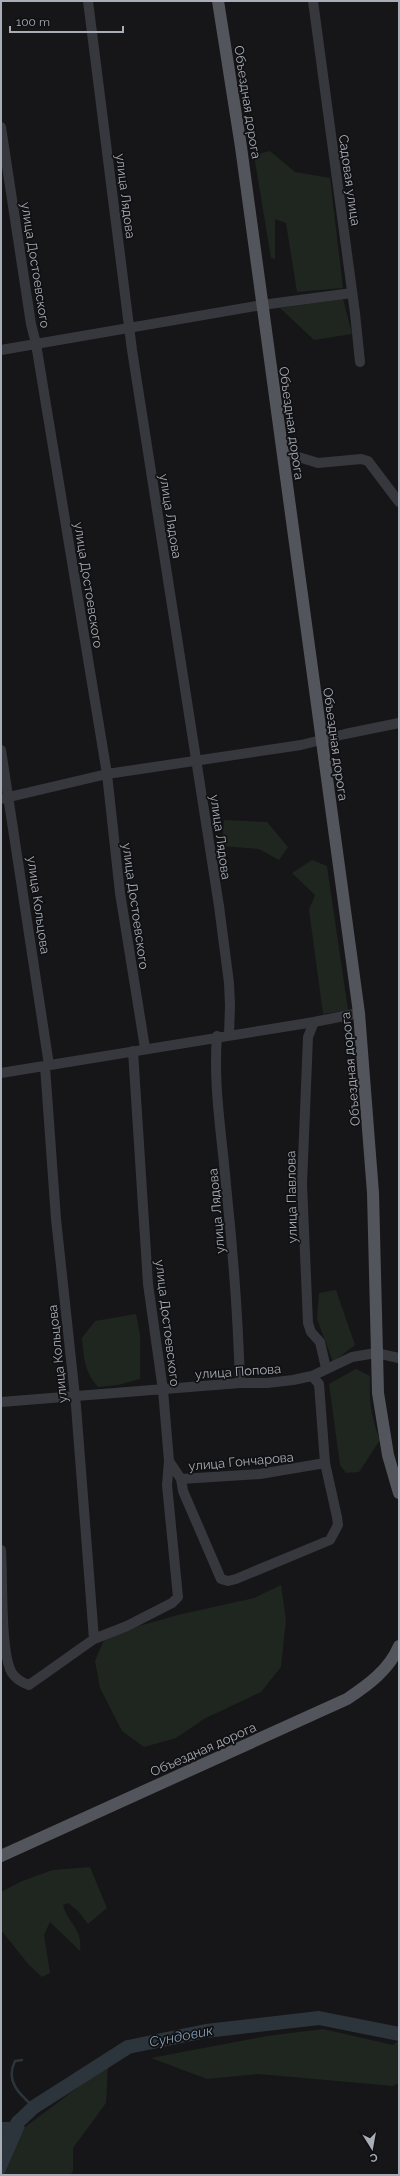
<svg xmlns="http://www.w3.org/2000/svg" width="400" height="2176" viewBox="0 0 400 2176" font-family="Raleway,sans-serif">
  <style>
    .green { fill: #1e261f }
    .water { fill: #2c353c }
    .lines { fill: none; stroke-linecap: round; stroke-linejoin: round }
    .stream { stroke: #2c353c; stroke-width: 2.5 }
    .river { stroke: #2c353c; stroke-width: 14 }
    .minor { stroke: #37383d; stroke-width: 10 }
    .major { stroke: #53555c; stroke-width: 12 }
    .labels { text-anchor: middle; stroke-width: 3.5; stroke-linejoin: round; paint-order: stroke }
    .street-label { font-size: 13px; fill: #a8adb8; stroke: #111113 }
    .water-label { font-size: 14px; font-style: italic; fill: #7f9bb3; stroke: #111113 }
  </style>
  <rect width="100%" height="100%" fill="#161618"/>
  <path class="green" d="M270,151L295,172L330,178L343,288L297,292L286,223L275,219V259L271,258L254,155Z
    M343,299L352,334L314,340L280,308Z
    M224,820L267,822L288,847L279,860L259,849L222,846Z
    M312,860L327,866L348,1010L323,1014L309,910L315,895L292,873Z
    M336,1290L355,1345L333,1362L317,1319L319,1293Z
    M136,1314L140,1335V1379L118,1385L98,1387C84,1371 84,1358 82,1338L95,1321Z
    M356,1369L370,1376C369,1401 371,1417 380,1440L359,1472L346,1473L340,1465L329,1384Z
    M281,1585L286,1620L281,1667L261,1692L204,1719L176,1738L144,1747L122,1731L100,1688L95,1661L104,1640L139,1626L178,1615L254,1598Z
    M90,1867L107,1908L88,1924L78,1911L68,1903L63,1905C68,1924 83,1928 80,1951L50,1922L44,1935L50,1973L42,1977L29,1965L1,1930V1892L22,1881L53,1870Z
    M323,2029L393,2045L399,2040V2083L393,2086L258,2074L207,2079L151,2058L267,2036Z
    M108,2065L106,2103L73,2148V2171L70,2175H4L25,2127Z"/>
  <path class="water" d="M1,2122H18L25,2127L4,2175H1Z"/>
  <g class="lines">
    <path class="stream" d="M22,2060L15,2061C5,2081 19,2094 34,2107"/>
    <path class="river" d="M1,2151L18,2122L34,2107L128,2047L206,2031L319,2018L399,2034"/>
    <path class="minor" d="M88,1L132,350L219,906L229,983L230,1005L229,1035
      M313,1L355,313L360,362
      M1,127L31,324L36,344L107,774L120,893L145,1048
      M1,350L262,305L352,293
      M282,452L318,463L361,459L368,461L399,502
      M1,750L49,1065
      M1,799L107,774L301,745L345,734L399,723
      M314,1022L308,1037L302,1184L308,1323L311,1332L320,1342L326,1368
      M217,1036C213,1086 222,1136 226,1185C233,1251 238,1317 240,1383
      M45,1066L56,1219L76,1406L94,1639
      M1,1073L314,1022L359,1013
      M1,1402L240,1383H267L293,1380L312,1376L352,1357L376,1353L399,1358
      M169,1461L181,1479L260,1474L325,1463
      M181,1479L183,1491L221,1579L228,1581L236,1579L330,1540L338,1525L337,1517L325,1463L319,1384L312,1376
      M1,1550C3,1577 0,1654 12,1673C16,1679 23,1683 29,1685L94,1639L127,1626L172,1603L178,1597L167,1485L169,1461L163,1390L148,1284L133,1051"/>
    <path class="major" d="M218,1L241,147L359,1013L373,1193L378,1393L388,1455L399,1493
      M1,1856L347,1699C368,1685 389,1670 399,1646"/>
  </g>
  <g class="labels">
    <g class="street-label">
      <text transform="translate(248 102) rotate(81)" y="5">Объездная дорога</text>
      <text transform="translate(350 180) rotate(82)" y="5">Садовая улица</text>
      <text transform="translate(126 196) rotate(83)" y="5">улица Лядова</text>
      <text transform="translate(36 265) rotate(81)" y="5">улица Достоевского</text>
      <text transform="translate(292 423) rotate(82)" y="5">Объездная дорога</text>
      <text transform="translate(171 516) rotate(81)" y="5">улица Лядова</text>
      <text transform="translate(89 585) rotate(81)" y="5">улица Достоевского</text>
      <text transform="translate(336 744) rotate(82)" y="5">Объездная дорога</text>
      <text transform="translate(221 837) rotate(82)" y="5">улица Лядова</text>
      <text transform="translate(39 905) rotate(82)" y="5">улица Кольцова</text>
      <text transform="translate(136 906) rotate(82)" y="5">улица Достоевского</text>
      <text transform="translate(350 1069) rotate(-95)" y="5">Объездная дорога</text>
      <text transform="translate(291 1197) rotate(-91)" y="5">улица Павлова</text>
      <text transform="translate(216 1211) rotate(-95)" y="5">улица Лядова</text>
      <text transform="translate(168 1323) rotate(83)" y="5">улица Достоевского</text>
      <text transform="translate(57 1354) rotate(-96)" y="5">улица Кольцова</text>
      <text transform="translate(238 1371) rotate(-4)" y="5">улица Попова</text>
      <text transform="translate(241 1461) rotate(-5)" y="5">улица Гончарова</text>
      <text transform="translate(203 1749) rotate(-24)" y="5">Объездная дорога</text>
    </g>
    <g class="water-label">
      <text transform="translate(181 2036) rotate(-11)" y="5">Сундовик</text>
    </g>
  </g>
  <rect width="400" height="2176" fill="none" stroke="#a8adb8" stroke-width="4"/>
  <g transform="translate(372 2148) rotate(169)" stroke="#111113" stroke-width="3" paint-order="stroke">
  <path d="M0-3L7 15L0 10L-7 15Z" fill="#a8adb8"/>
  <text y="-6" font-size="11" font-weight="bold" text-anchor="middle" fill="#a8adb8">С</text>
  </g>
  <path d="M10 26v6h113v-6" fill="none" stroke="#a8adb8" stroke-width="2"/>
  <text x="16" y="26" font-size="12" fill="#a8adb8" stroke="#111113" stroke-width="3" paint-order="stroke">100 m</text>
</svg>
